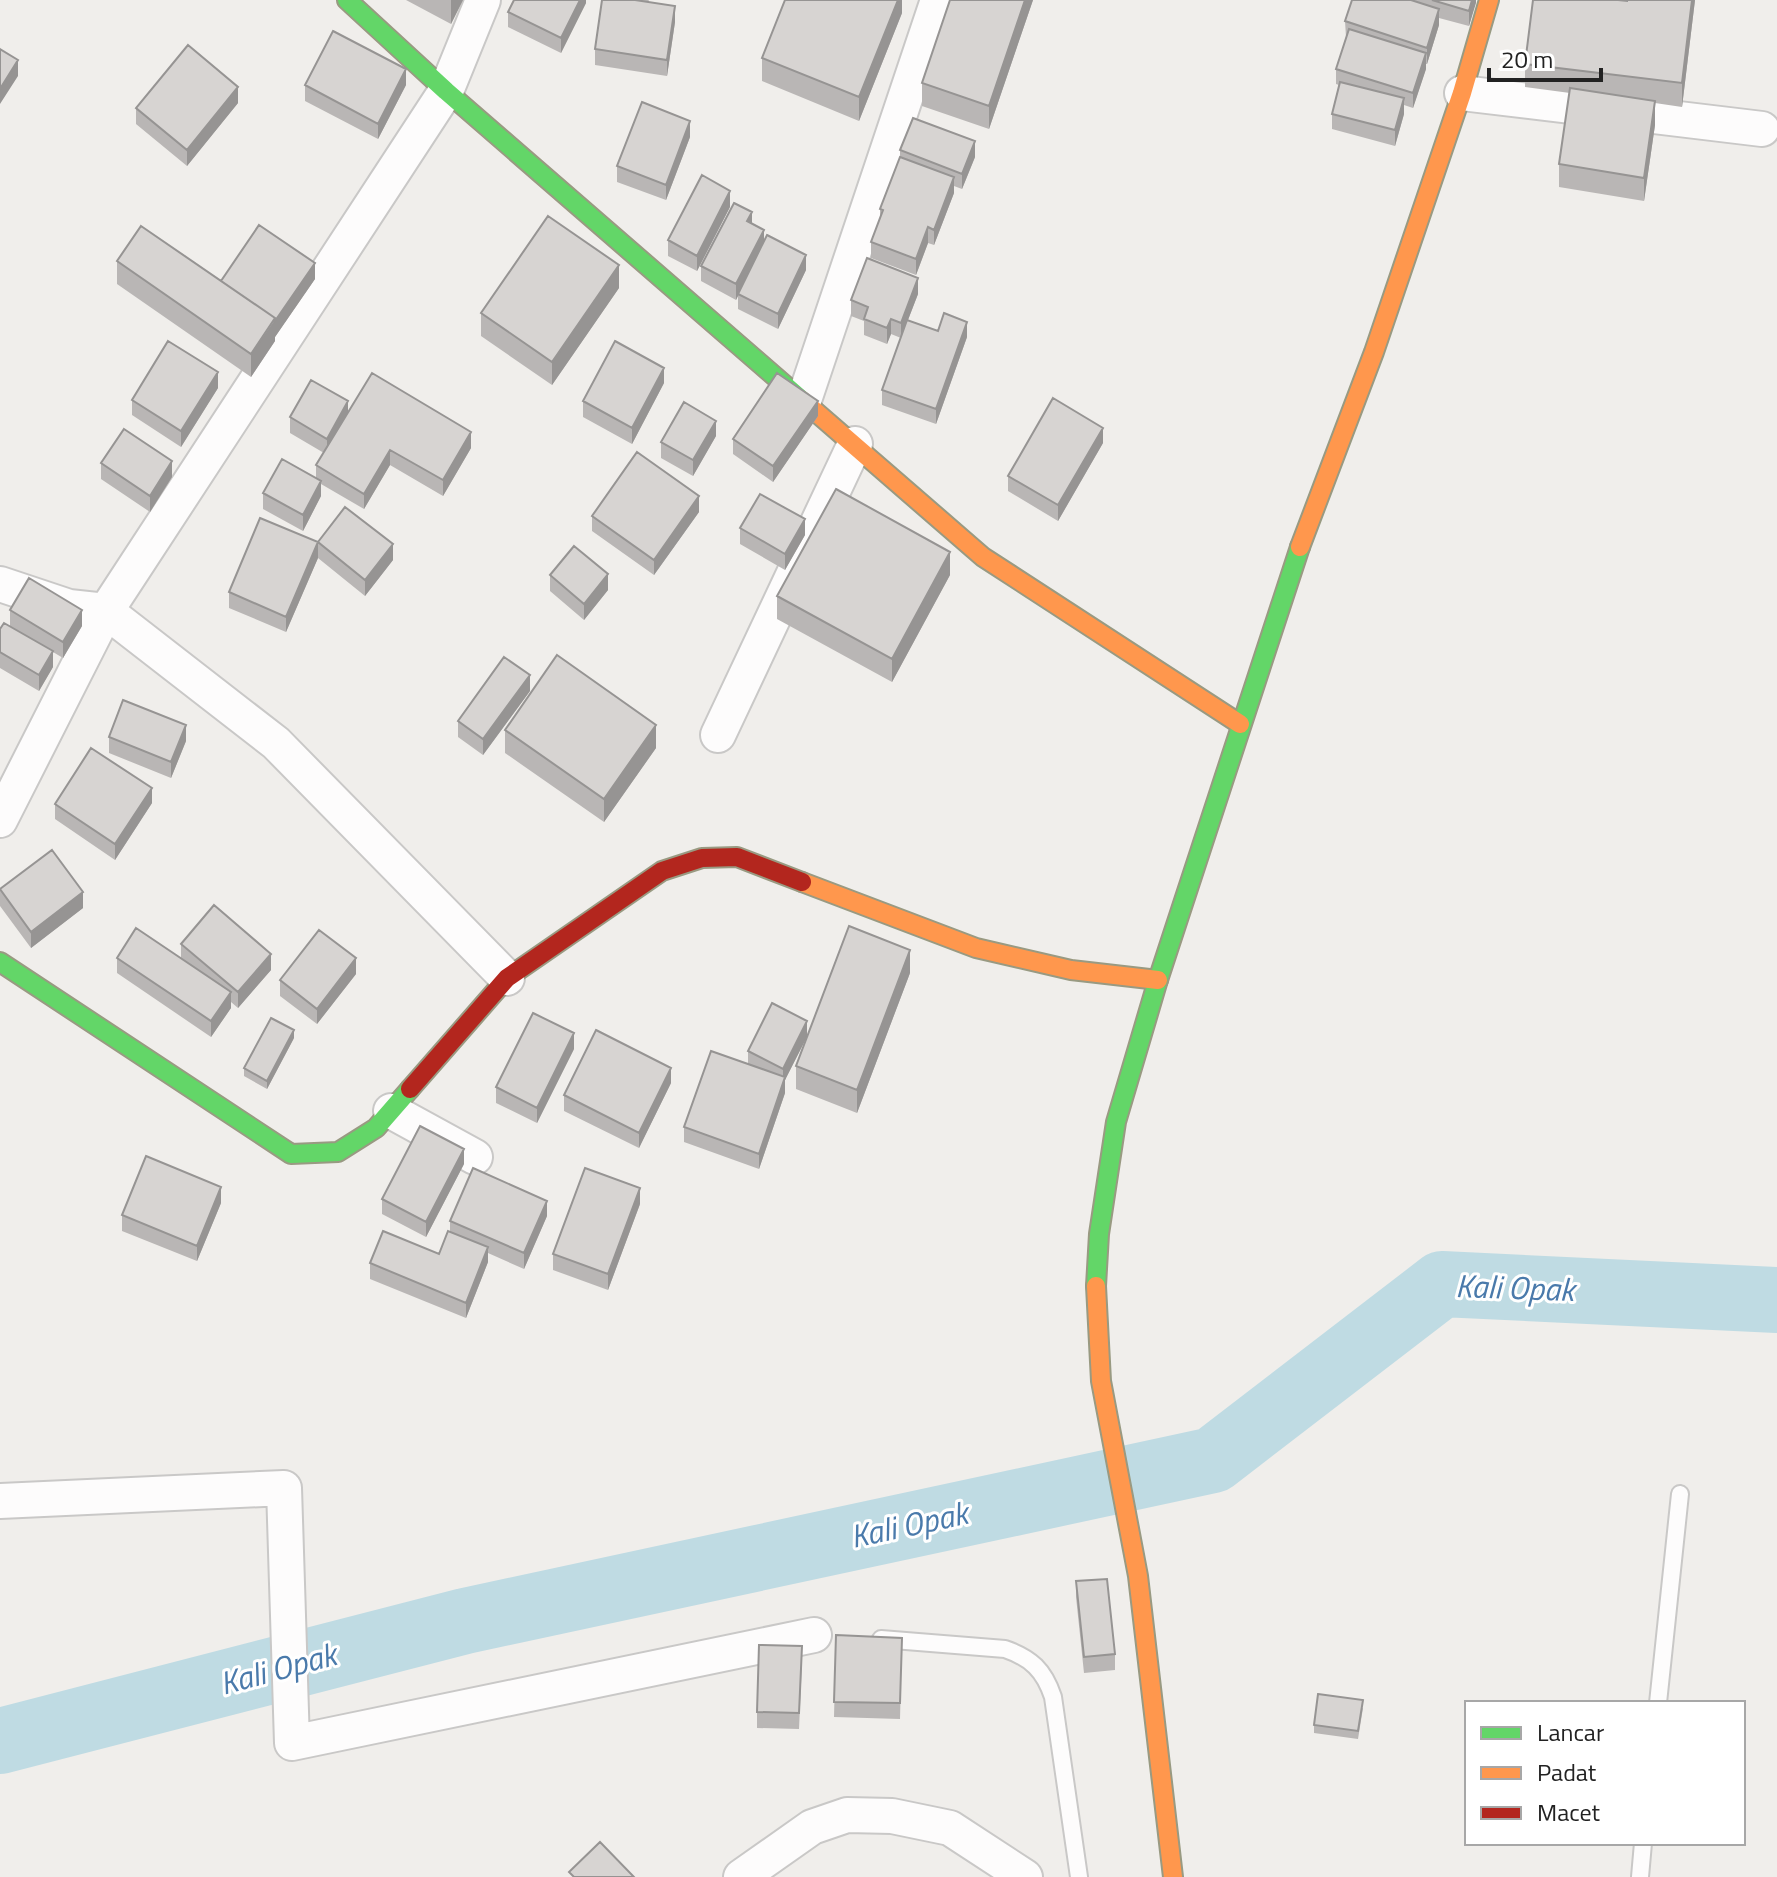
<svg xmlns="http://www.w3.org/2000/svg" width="1777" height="1877" viewBox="0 0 1777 1877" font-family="'Titillium Web',sans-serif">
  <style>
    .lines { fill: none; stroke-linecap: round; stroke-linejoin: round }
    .river { stroke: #bfdbe3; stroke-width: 66 }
    .lane-casing { stroke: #c9c8c7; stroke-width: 20 }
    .street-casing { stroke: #c9c8c7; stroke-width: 38 }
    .fast-casing { stroke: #999a82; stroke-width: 22 }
    .slow-casing { stroke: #999a82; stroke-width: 22 }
    .jam-casing { stroke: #999a82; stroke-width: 22 }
    .lane { stroke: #fdfcfc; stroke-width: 16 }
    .street { stroke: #fdfcfc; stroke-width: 34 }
    .fast { stroke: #63d668; stroke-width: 18 }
    .slow { stroke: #ff974d; stroke-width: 18 }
    .jam { stroke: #b3261e; stroke-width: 18 }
    .wall { fill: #b9b6b5 }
    .shaded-wall { fill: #969493 }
    .building { fill: #d7d4d2; stroke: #969493; stroke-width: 2 }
    .labels { text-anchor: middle; stroke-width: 6; stroke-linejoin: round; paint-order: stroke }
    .water-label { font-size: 32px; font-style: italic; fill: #4a7aab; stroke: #fff }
  </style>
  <rect width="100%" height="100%" fill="#f0eeeb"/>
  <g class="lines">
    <path class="river" d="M0,1741L465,1621L1213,1460L1442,1284L1777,1300"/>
    <g class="lane-casing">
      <path id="lane" d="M881,1639L1005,1649C1031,1658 1044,1670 1053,1697L1079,1877
        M1658,1703L1680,1494
        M1640,1877L1643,1843"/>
    </g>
    <g class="street-casing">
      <path id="street" d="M1462,93L1762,129
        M804,400L938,0
        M0,584L69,607L106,611L276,743L507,978
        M718,735L855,444
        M0,820L106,611L446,91L483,0
        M391,1111L475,1157
        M0,1501L284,1488L292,1743L814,1635
        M741,1877L812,1827L847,1815L892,1816L950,1828L1025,1877"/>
    </g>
    <g class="fast-casing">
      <path id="fast" d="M347,0L446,91L802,400
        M0,962L291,1154L338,1152L376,1128L410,1089
        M1096,1286L1099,1234L1116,1122L1158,980L1300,547"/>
    </g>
    <g class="slow-casing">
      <path id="slow" d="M802,400L983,557L1240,724
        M1300,547L1374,352L1462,93L1489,0
        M802,882L976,948L1071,970L1158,980
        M1096,1286L1101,1381L1138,1576L1173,1877"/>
    </g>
    <g class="jam-casing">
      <path id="jam" d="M410,1089L507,978L662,871L702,858L737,857L802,882"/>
    </g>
    <use href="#lane" class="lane"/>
    <use href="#street" class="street"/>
    <use href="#fast" class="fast"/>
    <use href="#slow" class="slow"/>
    <use href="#jam" class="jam"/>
  </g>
  <path class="wall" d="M406,0H463L451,24Z
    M586,0V3L561,53L508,27V12Z
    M602,0H649L648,2L675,22L667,76L595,65V49Z
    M902,0V13L859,121L762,81V58Z
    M950,0H1033L989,129L922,106V83Z
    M1352,0H1476L1469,26L1439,18V25L1427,64H1426V69L1413,108L1404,105V114L1395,146L1332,129V114L1339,85L1336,84V69L1346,37L1345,21Z
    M1627,0H1695L1682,107L1655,103V125L1644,201L1559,187V164L1570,93L1525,87V64Z
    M305,85H406L378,139L305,101Z
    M238,103L187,166L136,124V108Z
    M690,137L666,200L617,182V166Z
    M900,150L975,157L962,189L954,186V193L934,245L928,243L916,275L871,258V242L880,218V209L900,157Z
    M730,207L697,271L668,256V240Z
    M752,224L764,241L806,270L778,329L738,309V295L736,300L701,281V266Z
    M117,261L221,281L315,279L275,337V341L251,377L117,284Z
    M619,288L552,385L481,336V313Z
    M918,294L908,320L938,331L967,337L936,424L882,405V390L901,338L891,334L887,344L864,335V321L851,316V300Z
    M664,383L632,444L583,417V401Z
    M218,388L181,447L132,415V400Z
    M348,412L471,448L443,496L390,465L364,509L321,484V496L303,531L263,509V493L316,478V465L324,453L290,433V417Z
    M818,416L773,482L733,454V439Z
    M716,436L693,476L661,458V442Z
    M1103,443L1058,521L1008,491V476Z
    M101,463L172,477L150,512L101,479Z
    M699,512L654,575L592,531V516Z
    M740,528L805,535L785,570L740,544Z
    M318,542L393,560L365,596L318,558Z
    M318,558L286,632L229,608V592Z
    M550,575L608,590L584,620L550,591Z
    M950,575L892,682L777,619V596Z
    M10,610L82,626L63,658L53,652V667L39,691L0,668V629L10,626Z
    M530,691L483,755L458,737V721Z
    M505,730L656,748L604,822L505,753Z
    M109,737L186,741L171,778L109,753Z
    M152,803L115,860L55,819V804Z
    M0,889L83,908L31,948L0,906Z
    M181,944L271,970L238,1008L231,1002V1008L211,1037L117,973V958L181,959Z
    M910,973L857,1113L796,1089V1066L806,1038L785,1080V1093L759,1169L684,1142V1127L748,1064V1051L807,1037Z
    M356,974L317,1024L280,996V980Z
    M294,1038L267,1089L244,1076V1068Z
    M574,1049L537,1123L496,1103V1087Z
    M671,1083L639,1148L564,1111V1095Z
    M464,1164L426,1237L382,1214V1199Z
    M221,1203L197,1261L122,1231V1215Z
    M640,1204L608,1290L553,1270V1254Z
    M547,1216L524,1269L488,1253V1262L466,1318L370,1279V1263L439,1254L450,1232V1221Z
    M1076,1581L1115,1654V1670L1084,1673L1076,1597Z
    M836,1635L902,1638L900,1719L834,1717Z
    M802,1662L799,1729L757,1728V1712Z
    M1363,1708L1358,1739L1314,1733V1725Z"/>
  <path class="shaded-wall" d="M451,0H463L451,24Z
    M580,0H586V3L561,53V38Z
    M898,0H902V13L859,121V97Z
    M1025,0H1033L989,129V106Z
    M1472,0H1476V3L1469,26V11Z
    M1692,0H1695L1682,107V83Z
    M675,6V22L667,76V60Z
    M1439,9V25L1427,64V48Z
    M1426,53V69L1413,108V93Z
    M18,60V76L0,104V89Z
    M406,69V85L378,139V124Z
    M238,87V103L187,166V150Z
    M1404,98V114L1395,146V130Z
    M1655,101V125L1644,201V178Z
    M690,121V137L666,200V185Z
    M975,141V157L962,189V174Z
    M954,177V193L934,245V230Z
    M730,191V207L697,271V256Z
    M752,212V227L747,221Z
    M928,227V243L916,275V259Z
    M764,230V246L736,300V284Z
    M806,255V270L778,329V314Z
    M315,263V279L275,337V341L251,377V354Z
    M619,265V288L552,385V362Z
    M918,278V294L901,338V323Z
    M891,319V334L887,344V328Z
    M967,322V337L936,424V409Z
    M664,368V383L632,444V428Z
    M218,372V388L181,447V431Z
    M348,401V417L327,455V439Z
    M818,401V416L773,482V466Z
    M716,421V436L693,476V460Z
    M1103,428V443L1058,521V505Z
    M471,432V448L443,496V480Z
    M390,450V465L364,509V494Z
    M172,461V477L150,512V496Z
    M321,481V496L303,531V515Z
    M699,496V512L654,575V560Z
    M805,519V535L785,570V554Z
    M318,542V558L286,632V617Z
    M393,544V560L365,596V580Z
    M950,552V575L892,682V659Z
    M608,574V590L584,620V604Z
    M82,610V626L63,658V642Z
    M53,651V667L39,691V675Z
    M530,675V691L483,755V739Z
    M186,725V741L171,778V762Z
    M656,725V748L604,822V799Z
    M152,788V803L115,860V844Z
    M83,892V908L31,948V932Z
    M910,950V973L857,1113V1090Z
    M271,954V970L238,1008V992Z
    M356,958V974L317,1024V1009Z
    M231,992V1008L211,1037V1021Z
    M807,1021V1037L785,1080V1093L759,1169V1154L783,1084V1069Z
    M294,1030V1038L267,1089V1081Z
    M574,1033V1049L537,1123V1108Z
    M671,1068V1083L639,1148V1133Z
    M464,1149V1164L426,1237V1222Z
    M221,1187V1203L197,1261V1246Z
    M640,1188V1204L608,1290V1274Z
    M547,1201V1216L524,1269V1253Z
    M488,1247V1262L466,1318V1303Z"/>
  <path class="building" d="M514,0H580L561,38L508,12Z
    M602,0H635L675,6L667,60L595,49Z
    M785,0H898L859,97L762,58Z
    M950,0H1025L989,106L922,83Z
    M1352,0H1411L1439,9L1427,48L1345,21Z
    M1432,0H1472L1469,11Z
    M1533,0H1618L1627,1V0H1692L1682,83L1525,64Z
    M1349,29L1426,53L1413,93L1336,69Z
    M333,31L406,69L378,124L305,85Z
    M188,45L238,87L187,150L136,108Z
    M0,49L18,60L0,89Z
    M1340,82L1404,98L1395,130L1332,114Z
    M1570,88L1655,101L1644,178L1559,164Z
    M642,102L690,121L666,185L617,166Z
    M913,118L975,141L962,174L900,150Z
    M900,157L954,177L934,230L928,227L916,259L871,242L883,210L880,209Z
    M702,175L730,191L697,256L668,240Z
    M734,203L752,212L747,221L764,230L736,284L701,266Z
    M548,216L619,265L552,362L481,313Z
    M259,225L315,263L275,321V318L221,281Z
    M141,226L275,318L251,354L117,261Z
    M767,235L806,255L778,314L738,294Z
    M867,258L918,278L901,323L891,319L887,328L864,319L868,307L851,300Z
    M944,313L967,322L936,409L882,390L907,320L938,331Z
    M168,341L218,372L181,431L132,400Z
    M615,341L664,368L632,428L583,401Z
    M372,373L471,432L443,480L390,450L364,494L316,465Z
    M777,373L818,401L773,466L733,439Z
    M311,380L348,401L327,439L290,417Z
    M1053,398L1103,428L1058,505L1008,476Z
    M684,402L716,421L693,460L661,442Z
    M124,429L172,461L150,496L101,463Z
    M637,452L699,496L654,560L592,516Z
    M282,459L321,481L303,515L263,493Z
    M836,489L950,552L892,659L777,596Z
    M760,494L805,519L785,554L740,528Z
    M345,507L393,544L365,580L318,542Z
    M260,518L318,542L286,617L229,592Z
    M574,546L608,574L584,604L550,575Z
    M29,578L82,610L63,642L10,610Z
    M4,623L53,651L39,675L0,652V629Z
    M557,655L656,725L604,799L505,730Z
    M504,657L530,675L483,739L458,721Z
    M123,700L186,725L171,762L109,737Z
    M91,748L152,788L115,844L55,804Z
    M52,850L83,892L31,932L0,889Z
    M214,905L271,954L238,992L181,944Z
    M849,926L910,950L857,1090L796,1066Z
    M136,928L231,992L211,1021L117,958Z
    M319,930L356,958L317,1009L280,980Z
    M772,1003L807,1021L783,1069L748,1051Z
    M533,1013L574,1033L537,1108L496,1087Z
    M271,1018L294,1030L267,1081L244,1068Z
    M596,1030L671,1068L639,1133L564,1095Z
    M711,1051L785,1077L759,1154L684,1127Z
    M420,1126L464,1149L426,1222L382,1199Z
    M146,1156L221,1187L197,1246L122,1215Z
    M473,1168L547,1201L524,1253L450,1221Z
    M585,1168L640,1188L608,1274L553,1254Z
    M383,1231L439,1254L448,1231L488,1247L466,1303L370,1263Z
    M1107,1579L1115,1654L1084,1657L1076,1581Z
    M836,1635L902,1638L900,1703L834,1702Z
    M759,1645L802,1646L799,1713L757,1712Z
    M1318,1694L1363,1700L1358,1731L1314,1725Z
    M600,1842L634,1877H574L569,1872Z"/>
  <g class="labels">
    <g class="water-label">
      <text transform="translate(1515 1288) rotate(2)" y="11">Kali Opak</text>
      <text transform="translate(909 1525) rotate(-12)" y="11">Kali Opak</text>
      <text transform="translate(278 1669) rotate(-15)" y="11">Kali Opak</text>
    </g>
  </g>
  <rect x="1465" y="1701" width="280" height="144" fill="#ffffff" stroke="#a7a7a7" stroke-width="2"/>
  <rect x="1481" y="1727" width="40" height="12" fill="#63d668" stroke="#a7a7a7" stroke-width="2"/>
  <text x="1537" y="1741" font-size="24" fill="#222222">Lancar</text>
  <rect x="1481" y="1767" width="40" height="12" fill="#ff974d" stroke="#a7a7a7" stroke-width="2"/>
  <text x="1537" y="1781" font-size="24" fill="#222222">Padat</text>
  <rect x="1481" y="1807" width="40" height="12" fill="#b3261e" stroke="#a7a7a7" stroke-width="2"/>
  <text x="1537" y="1821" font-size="24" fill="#222222">Macet</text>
  <path d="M1489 68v12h112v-12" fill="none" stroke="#222222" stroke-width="4"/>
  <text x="1501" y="68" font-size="24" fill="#222222" stroke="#ffffff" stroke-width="6" paint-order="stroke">20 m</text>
</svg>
